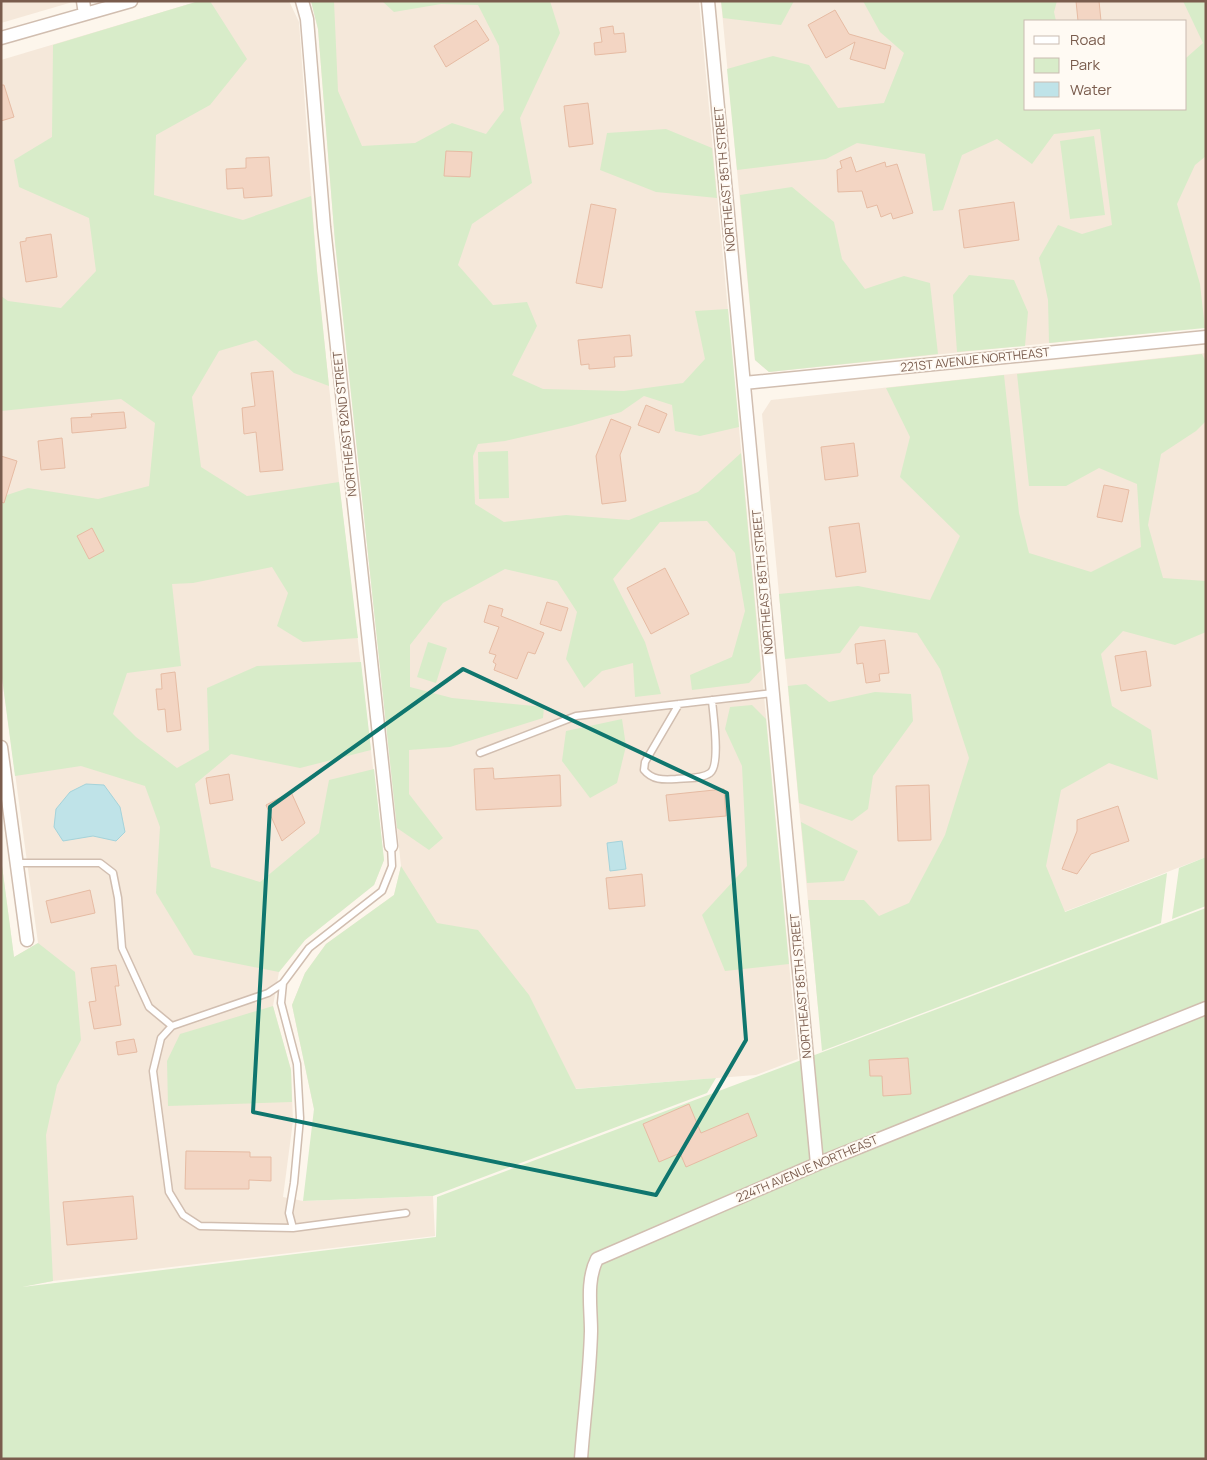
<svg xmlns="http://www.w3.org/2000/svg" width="1207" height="1460" viewBox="0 0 1207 1460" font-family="Manrope,sans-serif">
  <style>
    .residential { fill: #f5e8da; fill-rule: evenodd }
    .green { fill: #d8ecc9 }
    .water { fill: #bfe3e8; stroke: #a5d3da }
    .building { fill: #f3d5c3; stroke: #e6bba3 }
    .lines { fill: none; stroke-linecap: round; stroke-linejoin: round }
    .lane-casing { stroke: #d1beb0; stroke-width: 9 }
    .street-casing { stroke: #d1beb0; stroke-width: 15 }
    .lane { stroke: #fff; stroke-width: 6 }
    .street { stroke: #fff; stroke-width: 12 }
    .marked { fill: none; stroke: #0f766e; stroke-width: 4; stroke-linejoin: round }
    .labels { text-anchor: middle; stroke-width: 4; stroke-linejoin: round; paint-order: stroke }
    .street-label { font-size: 12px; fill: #7a5c4d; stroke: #fffaf3 }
  </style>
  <rect width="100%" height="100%" fill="#fdf6ec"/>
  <path class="residential" d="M1,1H76L1,23Z
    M199,1H289L299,22L317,271L339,482L384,860L374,885L305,940L279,972L273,1006L291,1070L293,1121L283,1197L303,1201L433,1196L435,1236L53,1281L1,1290V858L14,957L38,943L1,670V60Z
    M311,1H699L798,1059L756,1075L314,1109L292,1005L305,973L326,944L394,895L401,866L335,242L318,29Z
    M721,1H1206V327L769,372L755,360ZM1026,21H1186V109H1026Z
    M1206,353V857L818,1007L762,414L771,400Z"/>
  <path class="green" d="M199,1H210L247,59L210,105L156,135L154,195L243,220L311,196L317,271L329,386L294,373L256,340L219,351L192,397L201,467L247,496L339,482L358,638L303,642L277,626L288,593L272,567L193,583L172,584L181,666L127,673L113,714L136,737L177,768L209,750L207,688L257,666L361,662L371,750L300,768L231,754L195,784L211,867L260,882L319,833L329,780L374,769L384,860L374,885L305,940L279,972L194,955L156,893L160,827L145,786L81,766L15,776L1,670V497L28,488L98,499L149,486L155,423L121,399L1,411V296L8,301L61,308L96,271L89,218L19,187L14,160L52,137L53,45Z
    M311,1H334L338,91L362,146L415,143L452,123L486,134L504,110L499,46L478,5L441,4L394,12L382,1H550L560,33L520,118L532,183L472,224L458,265L493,305L527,302L537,326L512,375L543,389L624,391L683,383L705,359L695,311L728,309L739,427L700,436L675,431L672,405L644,396L621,412L571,426L505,441L478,444L473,456L475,504L504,522L566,515L629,520L698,492L741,453L761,670L749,683L692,690L690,675L732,657L745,611L735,553L707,521L660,522L613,579L645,642L661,694L635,697L633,663L602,671L584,688L566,659L577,612L557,581L505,569L443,603L410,645V687L452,698L544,707L543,718L450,747L409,750V794L443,838L429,850L397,828L335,242L318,29Z
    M721,1H794L781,25L723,18Z
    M863,1H1057L1054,12L1056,21H1026V109H1186V58L1203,43L1183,1H1206V156L1195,165L1177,204L1200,284L1205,328L1049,343L1048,300L1039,258L1058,225L1082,234L1112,225L1100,129L1054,134L1032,164L997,139L962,155L943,210L933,211L925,154L857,143L826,159L737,170L727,69L773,56L809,65L838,108L884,103L904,53L880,32Z
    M666,129L712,148L717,198L656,192L600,170L607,133Z
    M1094,136L1105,215L1070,219L1060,141Z
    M792,187L834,222L842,259L865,289L904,276L930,283L938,354L769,372L755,360L740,195Z
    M969,275L1014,280L1028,312L1025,346L957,352L953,295Z
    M1202,354L1206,362V421L1196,431L1161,454L1148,525L1163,578L1206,581V632L1175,645L1123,631L1101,654L1112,706L1151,730L1158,780L1109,763L1061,790L1046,866L1065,912L1167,873L1161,923L822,1051L808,900H864L879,916L909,903L945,835L969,758L940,669L917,633L860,626L840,653L785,659L779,594L858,586L930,600L960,536L900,477L910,437L886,388L1004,375L1019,513L1029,553L1091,572L1141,547L1137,484L1099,468L1066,486H1029L1017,374Z
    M508,451L509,498L479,499L478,452Z
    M428,642L447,648L436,683L417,677Z
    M806,684L829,702L875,692L911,694L913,721L873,776L868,809L852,821L799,803L788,686Z
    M752,705L766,719L789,964L725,971L702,915L747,866L742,766L725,729L730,707Z
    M622,719L626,746L617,783L590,798L562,761L566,731Z
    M801,822L858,851L844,881L807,883Z
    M1206,857V906L1172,919L1179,868Z
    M1,858L14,957L38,943L75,972L81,1040L57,1085L46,1135L53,1281L22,1287L436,1237L437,1197L1206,908V1459H1Z
    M401,866L437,923L478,930L529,995L576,1089L716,1078L707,1093L433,1196L303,1201L314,1109L292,1005L305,973L326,944L394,895Z
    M273,1006L291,1070L292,1102L168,1106L167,1061L180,1034Z"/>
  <path class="water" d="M86,784L104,785L120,807L125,832L116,841L93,836L63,841L54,827L56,809L70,792Z
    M622,841L626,869L610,871L607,843Z"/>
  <path class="building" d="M1076,1H1099L1101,21H1078Z
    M835,10L849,34L891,46L885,69L850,59L855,42L826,58L808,25Z
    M476,20L489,40L446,67L434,46Z
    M613,26L614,34L624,33L626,52L595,55L594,43L602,42L600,28Z
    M1,85H4L14,117L1,121Z
    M588,103L593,144L569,147L564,106Z
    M446,151L472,152L470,177L444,176Z
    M269,157L272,196L244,198L243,188L227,189L226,169L246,168V158Z
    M851,157L856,172L885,162L886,167L897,164L913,213L893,219L891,213L881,217L877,205L867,208L862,191L838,192L837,170L842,168L840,161Z
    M1014,202L1019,240L964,248L959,210Z
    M591,204L616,209L602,288L576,283Z
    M51,234L57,277L26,282L20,242L26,241V238Z
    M630,335L632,356L614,357L615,367L589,369V364L581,365L578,340Z
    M273,371L283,470L260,472L256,432L244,434L242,408L255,406L251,373Z
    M646,405L667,414L659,433L638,425Z
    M124,412L126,428L72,433L71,418L92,417L91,414Z
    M611,419L631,427L620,455L626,501L602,504L596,456Z
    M62,438L65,468L41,470L38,441Z
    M854,443L858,476L825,480L821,447Z
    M1,456L17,461L4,503L1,502Z
    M1104,485L1129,490L1122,522L1097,517Z
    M859,523L866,572L836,577L829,527Z
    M92,528L104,551L89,559L77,536Z
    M665,568L689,614L651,634L627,588Z
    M547,602L568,608L561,631L540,624Z
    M489,605L503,609L501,616L544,633L535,654L528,652L517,679L494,670L496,664L493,662L496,655L489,653L499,627L484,622Z
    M885,640L889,673L879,674L880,681L866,683L863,663L857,664L855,644Z
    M1146,651L1151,686L1121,691L1115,656Z
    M175,672L181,730L167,732L165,709L158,710L156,689H162L161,674Z
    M493,768L494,779L560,775L561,806L476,810L474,769Z
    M229,774L233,800L210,804L206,778Z
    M929,785L931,840L898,841L896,786Z
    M724,789L726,816L669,821L666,795Z
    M291,792L305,823L282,841L266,805Z
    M1118,806L1129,841L1091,854L1077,874L1062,869L1077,831V820Z
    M642,874L645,906L609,909L606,878Z
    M90,890L95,913L51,923L46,901Z
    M116,965L119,986H115L121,1025L94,1029L89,1002L96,1001L91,968Z
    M134,1039L137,1052L118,1055L116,1042Z
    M908,1058L911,1094L883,1096L882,1076H870L869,1060Z
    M689,1104L701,1133L748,1113L757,1136L686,1167L680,1153L659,1162L643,1124Z
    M186,1151L250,1152V1157H271V1181L249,1180V1189H185Z
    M133,1196L137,1239L67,1245L63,1202Z"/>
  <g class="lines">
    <g class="lane-casing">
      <path id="lane" d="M679,704L645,762L644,770C652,780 663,780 676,779C685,778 702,779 710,773C721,765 713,714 712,700
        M480,753L576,716L773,693
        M17,863H100L113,873L118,898L122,948L149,1007L172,1026
        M283,983L281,1003L297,1064L300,1118L294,1183L289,1213L293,1228L406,1213
        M293,1228L200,1226L183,1215L169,1192L153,1071L161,1038L172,1026L268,993L283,983L309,948L382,891L392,866L391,846"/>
    </g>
    <g class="street-casing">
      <path id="street" d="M83,1L85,14
        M302,1L307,19L324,227L391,846
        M708,1L817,1164
        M1,38L131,1
        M744,383L1206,337
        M1,747L27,940
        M581,1459C584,1417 590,1374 591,1331C591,1307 586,1281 597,1259L817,1164L1206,1008"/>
    </g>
    <use href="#lane" class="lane"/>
    <use href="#street" class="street"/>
  </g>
  <path class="marked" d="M463,669L727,793L746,1040L656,1195L253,1112L270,807Z"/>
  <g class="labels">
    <g class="street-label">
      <text transform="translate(725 179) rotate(-95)" y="4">NORTHEAST 85TH STREET</text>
      <text transform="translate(975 360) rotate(-6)" y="4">221ST AVENUE NORTHEAST</text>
      <text transform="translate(345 424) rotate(-96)" y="4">NORTHEAST 82ND STREET</text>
      <text transform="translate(763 582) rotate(-95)" y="4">NORTHEAST 85TH STREET</text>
      <text transform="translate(801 986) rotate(-95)" y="4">NORTHEAST 85TH STREET</text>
      <text transform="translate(807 1169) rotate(-23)" y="4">224TH AVENUE NORTHEAST</text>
    </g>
  </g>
  <rect width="1207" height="1460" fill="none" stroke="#7a5c4d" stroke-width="5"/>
  <rect x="1024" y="20" width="162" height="90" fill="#fffaf3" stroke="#cabbb1"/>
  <rect x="1034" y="36" width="25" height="8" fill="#ffffff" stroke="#cabbb1"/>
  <text x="1070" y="45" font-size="15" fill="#7a5c4d">Road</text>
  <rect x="1034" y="58" width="25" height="15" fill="#d8ecc9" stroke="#cabbb1"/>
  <text x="1070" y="70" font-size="15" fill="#7a5c4d">Park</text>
  <rect x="1034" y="82" width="25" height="15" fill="#bfe3e8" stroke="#cabbb1"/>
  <text x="1070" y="95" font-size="15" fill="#7a5c4d">Water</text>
</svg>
